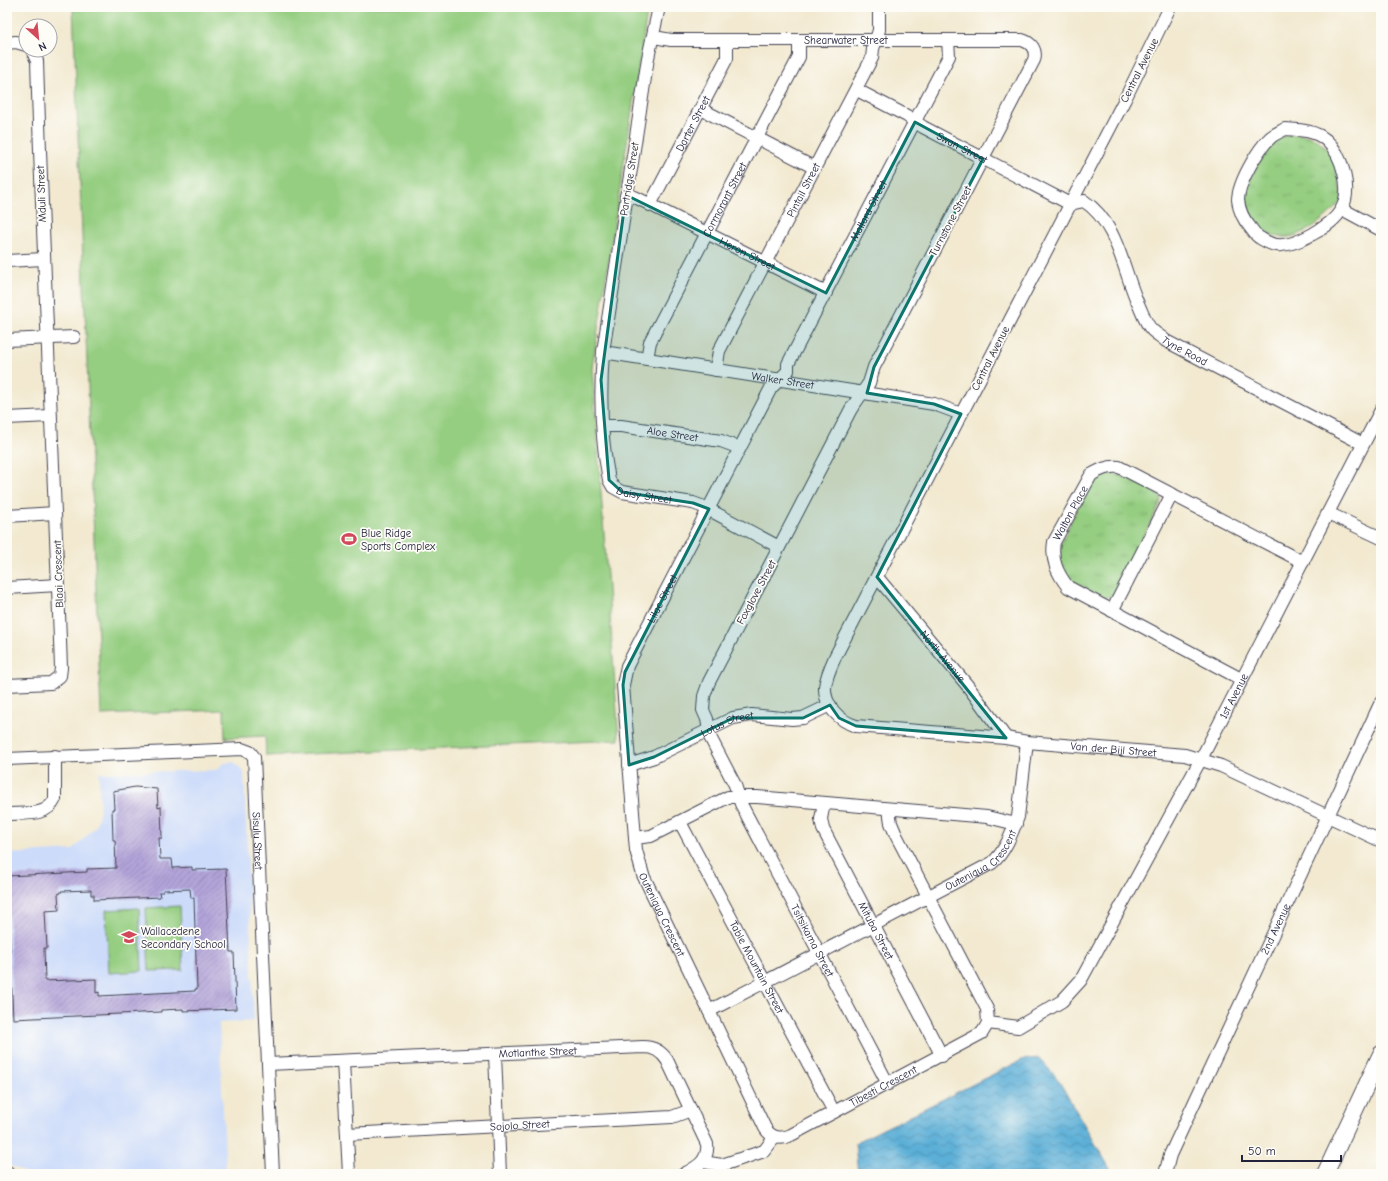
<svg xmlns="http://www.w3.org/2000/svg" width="1388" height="1181" viewBox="0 0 1388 1181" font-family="'Comic Neue',sans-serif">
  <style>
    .built { fill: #ccdbfa }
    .grass { fill: url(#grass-tufts); stroke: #5c785e }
    .pitch { fill: #95ce81; stroke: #5c785e }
    .water { fill: url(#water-waves); stroke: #3e6889 }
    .building { fill: url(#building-hatch); fill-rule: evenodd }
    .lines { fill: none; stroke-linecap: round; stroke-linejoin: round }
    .street-casing { stroke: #414051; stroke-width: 14 }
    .secondary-casing { stroke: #414051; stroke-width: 18 }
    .street { stroke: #fff; stroke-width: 12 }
    .secondary { stroke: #fff; stroke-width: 16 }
    .marked { fill: #0f766e; fill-opacity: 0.2; stroke: #0f766e; stroke-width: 3; stroke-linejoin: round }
    .labels { text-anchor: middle; stroke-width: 3.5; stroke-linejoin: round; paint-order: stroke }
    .street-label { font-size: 11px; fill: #22223b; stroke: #fdfcf7 }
    .poi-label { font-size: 11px; fill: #22223b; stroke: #fdfcf7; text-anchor: start }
  </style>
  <defs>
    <pattern id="grass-tufts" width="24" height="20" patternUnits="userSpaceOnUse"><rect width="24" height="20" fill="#95ce81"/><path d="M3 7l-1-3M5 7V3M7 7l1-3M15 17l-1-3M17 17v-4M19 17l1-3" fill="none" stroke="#80b170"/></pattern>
    <pattern id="water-waves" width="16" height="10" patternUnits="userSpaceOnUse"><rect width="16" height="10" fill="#5bafd7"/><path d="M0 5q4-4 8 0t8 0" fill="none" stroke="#4b8eb0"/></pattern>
    <pattern id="building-hatch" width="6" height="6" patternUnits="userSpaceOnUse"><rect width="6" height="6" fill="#b3a4d9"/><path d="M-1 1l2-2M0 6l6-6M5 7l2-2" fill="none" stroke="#9185b1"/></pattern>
  </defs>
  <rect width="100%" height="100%" fill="#fdfcf7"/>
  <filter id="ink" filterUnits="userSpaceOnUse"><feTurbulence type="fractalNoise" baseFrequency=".025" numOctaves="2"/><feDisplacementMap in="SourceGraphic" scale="8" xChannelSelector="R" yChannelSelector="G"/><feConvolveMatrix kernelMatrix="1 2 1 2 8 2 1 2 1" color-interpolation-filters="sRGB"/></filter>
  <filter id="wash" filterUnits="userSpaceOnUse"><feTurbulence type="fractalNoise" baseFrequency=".012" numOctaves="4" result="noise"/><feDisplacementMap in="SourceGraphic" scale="16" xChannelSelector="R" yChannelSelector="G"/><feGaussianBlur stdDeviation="0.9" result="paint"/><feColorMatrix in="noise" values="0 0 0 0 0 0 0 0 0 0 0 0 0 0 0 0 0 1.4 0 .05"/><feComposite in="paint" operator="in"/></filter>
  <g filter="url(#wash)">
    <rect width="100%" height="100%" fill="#f2e9d0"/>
    <path class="built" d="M234,762L244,772L254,1021L219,1023L226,1174H28L9,1165L7,1163V854L73,850L96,826L100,810L99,773L216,770L224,763Z"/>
    <path class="grass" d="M1290,134C1295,134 1303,134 1308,136C1335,144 1338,176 1342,200C1331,214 1308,234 1289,237C1278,238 1269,235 1261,228C1239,206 1245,187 1259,162C1267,148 1274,138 1290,134Z
      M1109,474C1123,474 1154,487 1161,499L1160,504L1114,595L1104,598C1078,585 1055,577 1061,544C1071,523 1086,480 1109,474Z"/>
    <path class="pitch" d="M73,7H648L592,368L619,740L266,756L265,736L225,738L224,710L101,715Z
      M180,906L183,970L149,971L146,908Z
      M139,908L142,971L109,973L106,910Z"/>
    <path class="water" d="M1039,1058L1057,1078L1113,1174H858L855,1143L1022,1060Z"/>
    <g id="blocks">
      <path class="building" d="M135,787L157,789L158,808L161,807L162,838H159L160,859H172L173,868L192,867V870L226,869L230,952H234L236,1009L183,1011V1009L161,1010V1012L13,1019L7,876L87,872V869L116,868L115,840H113L112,809H114L113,791ZM190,889L191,898H194L197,989H195V991L99,996V992L96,993V979L45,981L44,948H47L45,911L59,910L58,894L61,893V891L91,890V895H94V900L160,897L159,892H163V890Z"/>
    </g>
  </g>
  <g filter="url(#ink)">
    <use href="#blocks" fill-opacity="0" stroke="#414051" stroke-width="1"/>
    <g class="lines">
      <g class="street-casing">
        <g id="street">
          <path id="s1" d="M659,7L648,58L603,352C600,393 601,440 609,480L613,487L622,492L693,503L704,507L779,547"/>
          <path id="s2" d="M1170,7L1125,99L835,657C831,666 826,677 825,687C824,705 839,721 856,726L1006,738L1027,742L1185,755L1221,766L1381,841"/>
          <path id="s3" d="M654,37L671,40H1022C1032,43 1037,50 1034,60L874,367L869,383L851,409L709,682L704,696L703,710L707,719L710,737L735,785L741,804L888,1084"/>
          <path d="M7,43L16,42L26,45"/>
          <path id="s4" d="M857,90L907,116L923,127L1070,204L1084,201C1119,224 1123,273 1140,308C1143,315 1146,324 1152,330C1156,334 1162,337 1166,341L1363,444"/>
          <path d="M701,109L815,168"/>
          <path d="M1285,129C1300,130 1314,130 1326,140C1342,154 1353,190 1341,210C1332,226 1295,247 1277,245C1271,245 1265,241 1260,238C1256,236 1253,231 1250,227C1243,219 1239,210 1238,200C1238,183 1258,149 1270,138C1274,134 1280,132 1285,129Z"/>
          <path id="s5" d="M626,195L635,197L826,293"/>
          <path id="s6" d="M650,205L727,58V40"/>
          <path d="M1342,209L1381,230"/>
          <path d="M7,261L43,259"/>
          <path d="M7,340L74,337"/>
          <path id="s7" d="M603,352L934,404L961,414"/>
          <path id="s8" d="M647,359L650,342L799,57V40"/>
          <path id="s9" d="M716,370L719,351L872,58L873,49L879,30V7"/>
          <path d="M7,418L50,416"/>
          <path id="s10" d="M604,426H621L721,441L740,448"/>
          <path d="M1328,513L1381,538"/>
          <path d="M7,516L55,513"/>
          <path id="s11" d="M877,577L967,685L1006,738"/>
          <path d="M7,588L58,585"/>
          <path d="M1112,611L1172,494"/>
          <path id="s12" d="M1241,679L1068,587C1057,573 1051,560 1054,542L1091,475C1101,469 1108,466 1119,467L1303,562"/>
          <path d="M7,685L51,683L60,676L61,668C54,465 43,263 37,61L32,50"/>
          <path id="s13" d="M7,759L242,749L250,752L254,757L273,1174"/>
          <path id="s14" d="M629,765L654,757L733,718L752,715L792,719L803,718L830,705"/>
          <path id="s15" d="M824,803L821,819L823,829L942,1056"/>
          <path d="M7,814C24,813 47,817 55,799V756"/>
          <path id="s16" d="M680,822L834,1112"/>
          <path id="s17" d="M1016,824L987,817L757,797H728L651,836L635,838L636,850L643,875L709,1011L992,863C1005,852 1012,833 1018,817L1027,742"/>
          <path id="s18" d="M635,838L623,685L627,666L771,388L788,371V364L949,56L948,40"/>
          <path id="s19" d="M709,1011L765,1128C771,1138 780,1140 791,1135L982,1033L988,1023L987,1009L896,835L891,823L889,809"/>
          <path id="s20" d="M988,1023L1018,1027L1062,1001L1081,980L1201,759L1381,410"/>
          <path d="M495,1054L500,1174"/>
          <path d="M343,1061L349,1174"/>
          <path id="s21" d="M268,1064L643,1047C654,1047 661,1051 667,1060L707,1144C709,1161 697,1167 684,1174"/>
          <path id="s22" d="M347,1134L672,1117L691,1110"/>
          <path d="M703,1162L722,1165L764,1151L775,1137"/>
          <path d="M7,1172L11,1174"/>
          <path id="s23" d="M1165,1174L1170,1155L1381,702"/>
        </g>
      </g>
      <g class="secondary-casing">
        <path id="secondary" d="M1325,1174L1381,1054"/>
      </g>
      <use href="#street" class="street"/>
      <use href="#secondary" class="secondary"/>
    </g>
  </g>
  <path class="marked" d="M915,122L983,159L874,367L867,393L934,404L961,414L877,577L1006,738L856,726L839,718L830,705L803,718H733L654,757L629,765L623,685L625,672L709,509L693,503L622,492L609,480L601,380L626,195L826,293Z"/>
  <defs>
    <g id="stadium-bare" transform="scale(1.2)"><path d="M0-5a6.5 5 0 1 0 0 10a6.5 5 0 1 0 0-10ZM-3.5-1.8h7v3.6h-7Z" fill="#d1495b" stroke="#fdfcf7" stroke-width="2.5" paint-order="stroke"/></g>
    <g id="school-bare" transform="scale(1.2)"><path d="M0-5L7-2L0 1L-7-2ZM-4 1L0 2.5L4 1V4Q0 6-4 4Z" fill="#d1495b" stroke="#fdfcf7" stroke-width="2.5" paint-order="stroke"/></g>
  </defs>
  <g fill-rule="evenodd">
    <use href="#stadium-bare" x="349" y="539"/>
    <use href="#school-bare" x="129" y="937"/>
  </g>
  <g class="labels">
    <g class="street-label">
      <text dy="4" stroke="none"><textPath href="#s3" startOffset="192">Shearwater Street</textPath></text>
      <text transform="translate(1139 70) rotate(-63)" y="4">Central Avenue</text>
      <text dy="4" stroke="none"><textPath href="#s6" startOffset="92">Darter Street</textPath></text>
      <text dy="4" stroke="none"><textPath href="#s4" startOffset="120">Swan Street</textPath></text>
      <text transform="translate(629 179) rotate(-81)" y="4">Partridge Street</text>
      <text dy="4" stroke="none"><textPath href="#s9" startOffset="201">Pintail Street</textPath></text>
      <text transform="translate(41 194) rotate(-92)" y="4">Mduli Street</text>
      <text dy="4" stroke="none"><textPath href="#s8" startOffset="178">Cormorant Street</textPath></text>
      <text dy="4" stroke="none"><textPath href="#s18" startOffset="690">Mallard Street</textPath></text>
      <text transform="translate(950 221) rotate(-62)" y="4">Turnstone Street</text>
      <text dy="4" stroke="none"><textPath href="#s5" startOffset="135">Heron Street</textPath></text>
      <text dy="4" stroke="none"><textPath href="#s4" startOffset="443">Tyne Road</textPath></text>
      <text transform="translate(990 358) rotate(-63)" y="4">Central Avenue</text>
      <text dy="4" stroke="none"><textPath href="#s7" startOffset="182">Walker Street</textPath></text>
      <text dy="4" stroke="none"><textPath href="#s10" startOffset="69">Aloe Street</textPath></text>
      <text dy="4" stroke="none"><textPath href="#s1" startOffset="519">Daisy Street</textPath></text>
      <text dy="4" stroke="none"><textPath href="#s12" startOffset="278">Walton Place</textPath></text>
      <text transform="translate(58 574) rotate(-92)" y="4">Blaai Crescent</text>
      <text transform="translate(756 592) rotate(-62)" y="4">Foxglove Street</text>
      <text dy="4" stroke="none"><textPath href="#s18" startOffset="249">Lilac Street</textPath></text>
      <text dy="4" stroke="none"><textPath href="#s11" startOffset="103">North Avenue</textPath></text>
      <text dy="4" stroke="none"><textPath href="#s20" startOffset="432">1st Avenue</textPath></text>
      <text dy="4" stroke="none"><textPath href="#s14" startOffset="107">Lotus Street</textPath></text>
      <text dy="4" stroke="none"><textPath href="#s2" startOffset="1075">Van der Bijl Street</textPath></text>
      <text dy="4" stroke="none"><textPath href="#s13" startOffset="334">Sisulu Street</textPath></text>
      <text dy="4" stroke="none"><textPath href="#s17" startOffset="894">Outeniqua Crescent</textPath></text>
      <text dy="4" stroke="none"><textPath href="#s17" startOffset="474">Outeniqua Crescent</textPath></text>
      <text dy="4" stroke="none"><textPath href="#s23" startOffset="269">2nd Avenue</textPath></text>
      <text dy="4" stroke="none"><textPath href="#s15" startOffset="141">Mituba Street</textPath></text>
      <text dy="4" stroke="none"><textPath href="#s3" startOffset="1382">Tsitsikama Street</textPath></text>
      <text dy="4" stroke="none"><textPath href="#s16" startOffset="164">Table Mountain Street</textPath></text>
      <text dy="4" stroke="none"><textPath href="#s21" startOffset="270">Motlanthe Street</textPath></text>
      <text dy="4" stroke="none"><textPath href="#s19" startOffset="264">Tibesti Crescent</textPath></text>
      <text dy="4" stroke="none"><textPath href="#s22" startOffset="173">Sojolo Street</textPath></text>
    </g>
    <g class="poi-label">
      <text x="361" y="537">Blue Ridge<tspan x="361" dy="13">Sports Complex</tspan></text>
      <text x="141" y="935">Wallacedene<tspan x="141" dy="13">Secondary School</tspan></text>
    </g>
  </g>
  <rect width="1388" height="1181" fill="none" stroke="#fdfcf7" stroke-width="24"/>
  <g transform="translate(38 38) rotate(153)"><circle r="19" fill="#fdfcf7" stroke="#a5a5ac"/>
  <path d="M0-3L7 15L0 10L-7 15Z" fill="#d1495b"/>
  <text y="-6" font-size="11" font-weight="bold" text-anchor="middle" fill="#22223b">N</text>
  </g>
  <path d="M1242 1155v6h99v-6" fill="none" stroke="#22223b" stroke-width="2"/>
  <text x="1248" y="1155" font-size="12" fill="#22223b" stroke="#fdfcf7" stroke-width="3" paint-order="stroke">50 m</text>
</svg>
